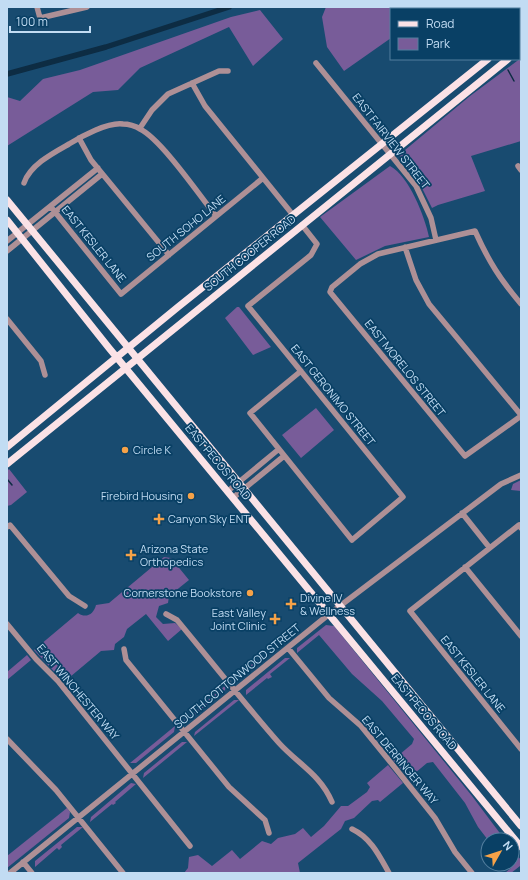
<svg xmlns="http://www.w3.org/2000/svg" width="528" height="880" viewBox="0 0 528 880" font-family="Manrope,sans-serif">
  <style>
    .green { fill: #785c99 }
    .lines { fill: none; stroke-linecap: round; stroke-linejoin: round }
    .stream { stroke: #0d2c43; stroke-width: 1.5 }
    .canal { stroke: #0d2c43; stroke-width: 5.5 }
    .minor { stroke: #ae9096; stroke-width: 5.5 }
    .major { stroke: #fbe2e6; stroke-width: 7 }
    .poi-dot { fill: #f6a248; stroke: #094065; stroke-width: 1.5 }
    .labels { text-anchor: middle; stroke-width: 3.5; stroke-linejoin: round; paint-order: stroke }
    .street-label { font-size: 11px; fill: #c2dcf3; stroke: #094065 }
    .poi-label { font-size: 11px; fill: #c2dcf3; stroke: #094065; text-anchor: start }
  </style>
  <rect width="100%" height="100%" fill="#184b70"/>
  <path class="green" d="M326,7H390L391,9V38L344,71L327,47L322,17Z
    M260,10L283,39L253,66L229,27L140,68L118,90L93,92L7,146V97L20,101L43,79L80,70L231,17Z
    M521,58V141L471,156L485,191L438,205L432,208L421,186L399,155L470,96Z
    M390,166C409,176 425,217 429,237L385,246L356,260L320,217Z
    M237,307H239L271,347L253,355L225,318Z
    M316,408L334,430L301,458L282,435Z
    M9,469L27,492L11,505L7,506V471Z
    M521,480V491L511,490L513,484Z
    M164,557L171,558L189,580L169,596L168,603L159,606L156,617L163,624L175,623L182,629L168,641L146,614L127,629L124,637L115,644L114,650L101,651L64,682L34,650L78,613C86,619 94,614 96,605L109,603Z
    M326,625L334,626L472,796L505,840H488L478,827L465,803L433,762L427,763L409,778L393,760L412,744L414,739L382,701L352,674L319,635L297,653V648Z
    M27,655L31,660L7,680V672Z
    M285,658H290L270,674L272,677L268,679L267,678L246,695V690Z
    M255,662L257,664L237,680L233,679Z
    M226,685L225,690L186,722H182Z
    M234,700H239L194,736L195,732Z
    M175,726L174,732L136,763H130Z
    M182,742H187L143,778L144,773Z
    M388,765L403,783L380,802L378,800L372,801L354,818L345,821L341,829L298,863L300,873H184L188,868L189,857L198,855L212,866L232,850L240,859L262,841L271,844L278,838L295,834L303,828L311,837L324,826L341,806H348L367,792L370,787L367,783Z
    M131,783L136,784L115,802L116,803L113,805L112,804L90,822L91,817Z
    M67,808L70,812L69,818L7,868V856Z
    M77,827H83L61,845L62,847L59,850L57,848L35,867V861Z
    M512,849L521,860L520,866L511,873H505L511,868L508,864H512Z"/>
  <g class="lines">
    <path class="stream" d="M508,70L514,81
      M7,479L12,485"/>
    <path class="canal" d="M7,74L106,47L229,7"/>
    <path class="minor" d="M37,7L40,18L87,7
      M316,63L416,186L431,218L436,240
      M192,83L205,106L293,215
      M140,128L152,110L168,94L219,71H228
      M79,138L91,160L169,255
      M518,166L521,170
      M24,183C30,165 53,153 69,144C82,136 108,122 123,124C128,124 136,126 140,129C161,139 200,196 216,216
      M51,207L121,294L263,178
      M7,241L98,168
      M405,247L416,280L429,304L521,415
      M7,251L102,174
      M521,304C500,279 489,262 475,231L378,254L360,264L332,287L330,292L465,456L521,416
      M7,319L41,361L45,375
      M301,371L250,413L352,540L403,497L248,306L311,255L317,244L302,225
      M228,491L279,449
      M234,497L284,456
      M462,513L489,547
      M7,527L10,525L69,596L85,606
      M521,528L519,525L410,611L521,749
      M465,567L521,636
      M166,614L177,620C211,661 244,703 279,743C298,764 320,774 332,802
      M7,624L36,659L58,681L190,846
      M288,648L329,698L361,726L396,769L435,818L455,852L472,873
      M124,649L126,660L229,787L265,820L269,833
      M7,739L56,790L123,873
      M352,829C371,838 379,855 389,873
      M23,862L32,873
      M10,873L328,615L501,484L521,475"/>
    <path class="major" d="M519,34L521,32
      M519,50L521,48
      M7,200L521,826
      M7,220L109,348L521,847
      M7,447L178,307L488,59
      M7,464L508,59"/>
  </g>
  <g class="poi-dot">
    <circle cx="125" cy="450" r="4"/>
    <circle cx="191" cy="496" r="4"/>
    <path d="M157 513h4v4h4v4h-4v4h-4v-4h-4v-4h4z"/>
    <path d="M129 549h4v4h4v4h-4v4h-4v-4h-4v-4h4z"/>
    <circle cx="250" cy="593" r="4"/>
    <path d="M289 598h4v4h4v4h-4v4h-4v-4h-4v-4h4z"/>
    <path d="M273 613h4v4h4v4h-4v4h-4v-4h-4v-4h4z"/>
  </g>
  <g class="labels">
    <g class="street-label">
      <text transform="translate(391 141) rotate(52)" y="4">EAST FAIRVIEW STREET</text>
      <text transform="translate(186 228) rotate(-39)" y="4">SOUTH SOHO LANE</text>
      <text transform="translate(94 244) rotate(51)" y="4">EAST KESLER LANE</text>
      <text transform="translate(250 253) rotate(-39)" y="4">SOUTH COOPER ROAD</text>
      <text transform="translate(405 368) rotate(51)" y="4">EAST MORELOS STREET</text>
      <text transform="translate(333 395) rotate(51)" y="4">EAST GERONIMO STREET</text>
      <text transform="translate(218 462) rotate(50)" y="4">EAST PECOS ROAD</text>
      <text transform="translate(473 674) rotate(51)" y="4">EAST KESLER LANE</text>
      <text transform="translate(237 676) rotate(-39)" y="4">SOUTH COTTONWOOD STREET</text>
      <text transform="translate(78 692) rotate(50)" y="4">EAST WINCHESTER WAY</text>
      <text transform="translate(424 712) rotate(50)" y="4">EAST PECOS ROAD</text>
      <text transform="translate(400 760) rotate(50)" y="4">EAST DERRINGER WAY</text>
    </g>
    <g class="poi-label">
      <text x="133" y="454">Circle K</text>
      <text x="183" y="500" text-anchor="end">Firebird Housing</text>
      <text x="168" y="523">Canyon Sky ENT</text>
      <text x="140" y="553">Arizona State<tspan x="140" dy="13">Orthopedics</tspan></text>
      <text x="242" y="597" text-anchor="end">Cornerstone Bookstore</text>
      <text x="300" y="602">Divine IV<tspan x="300" dy="13">&amp; Wellness</tspan></text>
      <text x="266" y="617" text-anchor="end">East Valley<tspan x="266" dy="13">Joint Clinic</tspan></text>
    </g>
  </g>
  <rect width="528" height="880" fill="none" stroke="#c2dcf3" stroke-width="16"/>
  <rect x="390" y="8" width="130" height="52" fill="#094065" stroke="#537e9e"/>
  <rect x="398" y="21" width="20" height="6" fill="#fbe2e6" stroke="#537e9e"/>
  <text x="426" y="28" font-size="12" fill="#c2dcf3">Road</text>
  <rect x="398" y="38" width="20" height="12" fill="#785c99" stroke="#537e9e"/>
  <text x="426" y="48" font-size="12" fill="#c2dcf3">Park</text>
  <g transform="translate(500 852) rotate(51)"><circle r="19" fill="#094065" stroke="#537e9e"/>
  <path d="M0-3L7 15L0 10L-7 15Z" fill="#f6a248"/>
  <text y="-6" font-size="11" font-weight="bold" text-anchor="middle" fill="#c2dcf3">N</text>
  </g>
  <path d="M10 26v6h80v-6" fill="none" stroke="#c2dcf3" stroke-width="2"/>
  <text x="16" y="26" font-size="12" fill="#c2dcf3" stroke="#094065" stroke-width="3" paint-order="stroke">100 m</text>
</svg>
